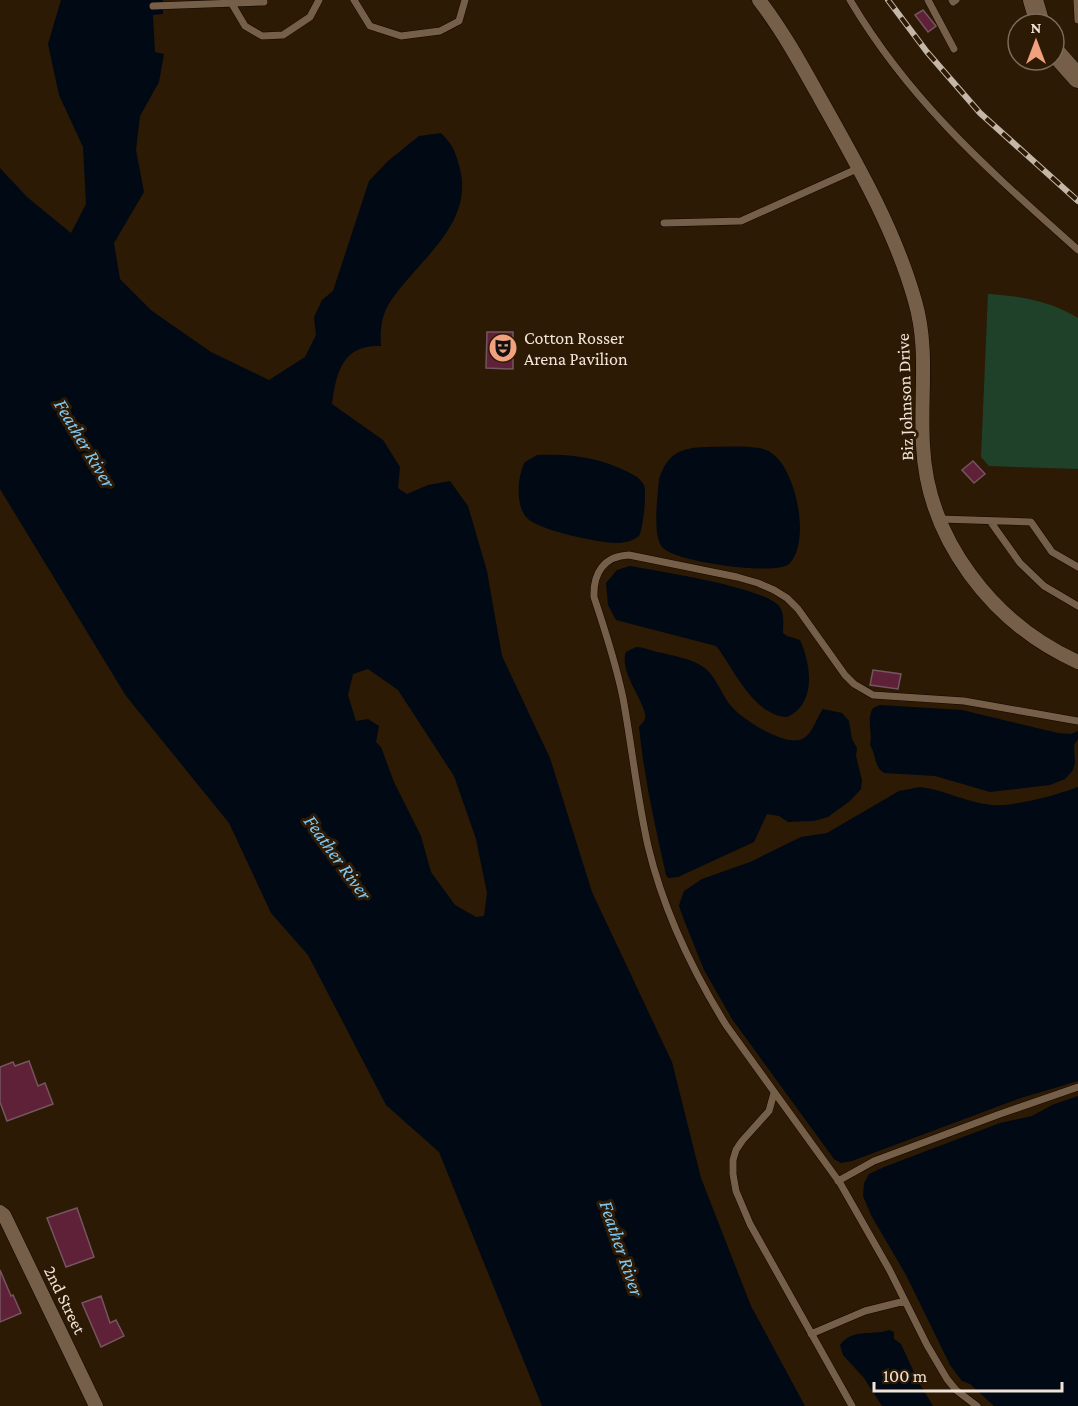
<svg xmlns="http://www.w3.org/2000/svg" width="1078" height="1406" viewBox="0 0 1078 1406" font-family="'Crimson Pro',serif">
  <style>
    .green { fill: #1f412a }
    .water { fill: #000914; fill-rule: evenodd }
    .building { fill: #5e2138; stroke: #75555e; stroke-width: 1.5 }
    .lines { fill: none; stroke-linecap: round; stroke-linejoin: round }
    .service-casing { stroke: #140500; stroke-width: 8 }
    .minor-casing { stroke: #140500; stroke-width: 15 }
    .secondary-casing { stroke: #140500; stroke-width: 21 }
    .service { stroke: #755f48; stroke-width: 7 }
    .minor { stroke: #755f48; stroke-width: 14 }
    .secondary { stroke: #755f48; stroke-width: 20 }
    .rail-casing { stroke: #c5b7a8; stroke-width: 6 }
    .rail { stroke: #2c1a05; stroke-width: 4; stroke-dasharray: 11; stroke-linecap: butt }
    .labels { text-anchor: middle; stroke-width: 6; stroke-linejoin: round; paint-order: stroke }
    .poi-label { font-size: 18px; fill: #f1e4d7; stroke: #2c1a05; text-anchor: start }
    .street-label { font-size: 18px; fill: #f1e4d7; stroke: #2c1a05 }
    .water-label { font-size: 20px; font-style: italic; fill: #7fcaf6; stroke: #2c1a05 }
  </style>
  <rect width="100%" height="100%" fill="#2c1a05"/>
  <path class="green" d="M988,294C1020,296 1050,301 1078,318V469L989,466L981,457Z"/>
  <path class="water" d="M61,0H163V14L153,15L155,52L164,54L159,82L140,116L136,150L144,192L114,243L120,279L152,311L211,352L269,380L305,357L316,335L314,317L322,300L333,291L369,181L388,161L419,136L441,133C454,147 455,150 460,169C474,225 417,261 390,302C381,316 380,331 381,346C343,344 336,372 332,404L383,440L400,467L398,488L407,494L428,485L450,481L468,506L487,571L502,656L550,758L592,892L672,1062L701,1178L751,1306L805,1406H542L439,1152L386,1105L308,955L271,913L229,823L126,696L0,489V168L27,197L71,233L86,204L83,147L59,95L48,44ZM368,669L398,690L454,776L476,839L487,893L484,916L476,917L455,905L431,872L421,836L394,782L381,747L376,742L379,726L368,719L356,721L348,695L353,674Z
    M706,447C720,447 754,445 766,450C796,461 812,543 789,564C776,576 673,562 662,547C652,534 658,495 659,479C668,453 680,448 706,447Z
    M537,455C575,454 604,458 637,477C640,480 642,482 644,485C647,493 643,529 639,536C632,541 625,543 617,543C599,543 542,531 528,519C515,508 517,476 525,462Z
    M630,566C657,571 763,587 779,606C785,613 783,625 783,633L787,636L800,640C811,664 817,704 787,717C756,716 735,673 720,651L716,646L616,620L608,605L606,583L617,570Z
    M636,647C646,647 653,652 663,653C678,657 693,659 706,669C718,680 722,696 732,707C743,720 786,747 802,739C813,734 816,718 823,709L842,713L849,721L852,739L857,748L856,756L862,780L861,789L850,801L828,817L814,821L788,822L779,816L767,814L754,842L678,877L668,878L666,875C655,826 644,777 639,727C641,724 644,722 645,719C649,706 618,673 626,652Z
    M880,705L962,710L1058,733L1071,734L1078,731V739L1074,745L1075,763L1073,770L1065,779L1050,785L990,792L935,776L884,773C874,767 876,754 870,745C873,733 866,719 873,708Z
    M920,787C945,790 968,803 992,805C1014,807 1057,795 1078,787V1081L1021,1098L852,1161L841,1163L834,1159L732,1019L704,970L684,920L679,906L680,902L684,891L702,879L750,862L801,837L827,833L899,791Z
    M1078,1096V1406H994L970,1384L962,1381L950,1365L906,1275L871,1215L863,1196L864,1183L869,1174L884,1167L1000,1123L1032,1116L1052,1105Z
    M889,1330L894,1332V1339L901,1344L918,1381L933,1406H882L864,1378L843,1355L840,1345C852,1328 872,1336 889,1330Z"/>
  <path class="building" d="M923,10L936,26L928,32L915,15Z
    M487,332H513V369L486,368Z
    M973,461L985,474L974,483L962,470Z
    M873,670L901,674L898,689L870,685Z
    M29,1061L38,1086L45,1083L53,1104L7,1121L0,1102V1067L13,1062L15,1066Z
    M77,1208L94,1257L66,1267L47,1218Z
    M0,1270L11,1296L13,1295L21,1313L0,1322Z
    M101,1296L110,1323L116,1320L124,1336L101,1347L82,1303Z"/>
  <g class="lines">
    <g class="service-casing">
      <path id="service" d="M354,0L370,26L401,36L440,31L459,21L465,0
        M850,0C911,103 990,171 1078,250
        M928,0L954,49
        M952,0L953,2L956,0
        M1077,0L1078,20
        M232,4L245,26L262,36L283,35L310,17L319,0
        M153,6L264,2
        M664,223L741,221L859,168
        M940,519L1031,522L1052,552L1078,567
        M990,521L1020,563L1044,586L1078,606
        M774,1093L769,1111L742,1141L736,1150L733,1160V1174L736,1191L750,1224L852,1406
        M838,1181L874,1161L1000,1114L1078,1087
        M811,1334L865,1311L905,1301
        M977,1406L956,1390L947,1379L927,1345L889,1269L840,1183L726,1025C692,970 663,909 648,846C637,797 632,747 623,698C616,664 605,630 594,597C593,573 604,556 629,555L737,577L758,583L774,590L787,598L798,609L845,675L854,684L873,695L964,701L1078,721"/>
    </g>
    <g class="minor-casing">
      <path id="minor" d="M759,0C783,31 802,66 821,100C857,164 895,230 915,301C929,349 920,396 923,445C927,539 993,624 1078,662
        M0,1212L4,1215L96,1406"/>
    </g>
    <g class="secondary-casing">
      <path id="secondary" d="M1033,0L1040,24
        M1054,51L1078,78"/>
    </g>
    <use href="#service" class="service"/>
    <use href="#minor" class="minor"/>
    <use href="#secondary" class="secondary"/>
    <g class="rail-casing">
      <path id="rail" d="M888,0L927,52L980,113L1078,201"/>
    </g>
    <use href="#rail" class="rail"/>
  </g>
  <defs>
    <g id="theatre-disc" transform="scale(1.5)"><circle r="9.5" fill="#f1a17d" stroke="#2c1a05"/><path d="M-5-5.5Q0-4 5-5.5V0Q5 5 0 6Q-5 5-5 0ZM-3.3-2.5H-1v1.5H-3.3ZM1-2.5H3.3v1.5H1ZM-2.8 1Q0 5.5 2.8 1Z" fill="#111"/></g>
  </defs>
  <g fill-rule="evenodd">
    <use href="#theatre-disc" x="503" y="348"/>
  </g>
  <g class="labels">
    <g class="poi-label">
      <text x="524" y="344">Cotton Rosser<tspan x="524" dy="21">Arena Pavilion</tspan></text>
    </g>
    <g class="street-label">
      <text transform="translate(905 397) rotate(-92)" y="6">Biz Johnson Drive</text>
      <text transform="translate(65 1300) rotate(64)" y="6">2nd Street</text>
    </g>
    <g class="water-label">
      <text transform="translate(85 443) rotate(59)" y="7">Feather River</text>
      <text transform="translate(338 857) rotate(54)" y="7">Feather River</text>
      <text transform="translate(622 1248) rotate(71)" y="7">Feather River</text>
    </g>
  </g>
  <g transform="translate(1036 42)"><circle r="28" fill="#2c1a05" stroke="#7b6b59" stroke-width="1.5"/>
  <path d="M0-4.5L10 22L0 15L-10 22Z" fill="#f1a17d"/>
  <text y="-9" font-size="16" font-weight="bold" text-anchor="middle" fill="#f1e4d7">N</text>
  </g>
  <path d="M874 1382v9h188v-9" fill="none" stroke="#f1e4d7" stroke-width="3"/>
  <text x="883" y="1382" font-size="18" fill="#f1e4d7" stroke="#2c1a05" stroke-width="4.5" paint-order="stroke">100 m</text>
</svg>
